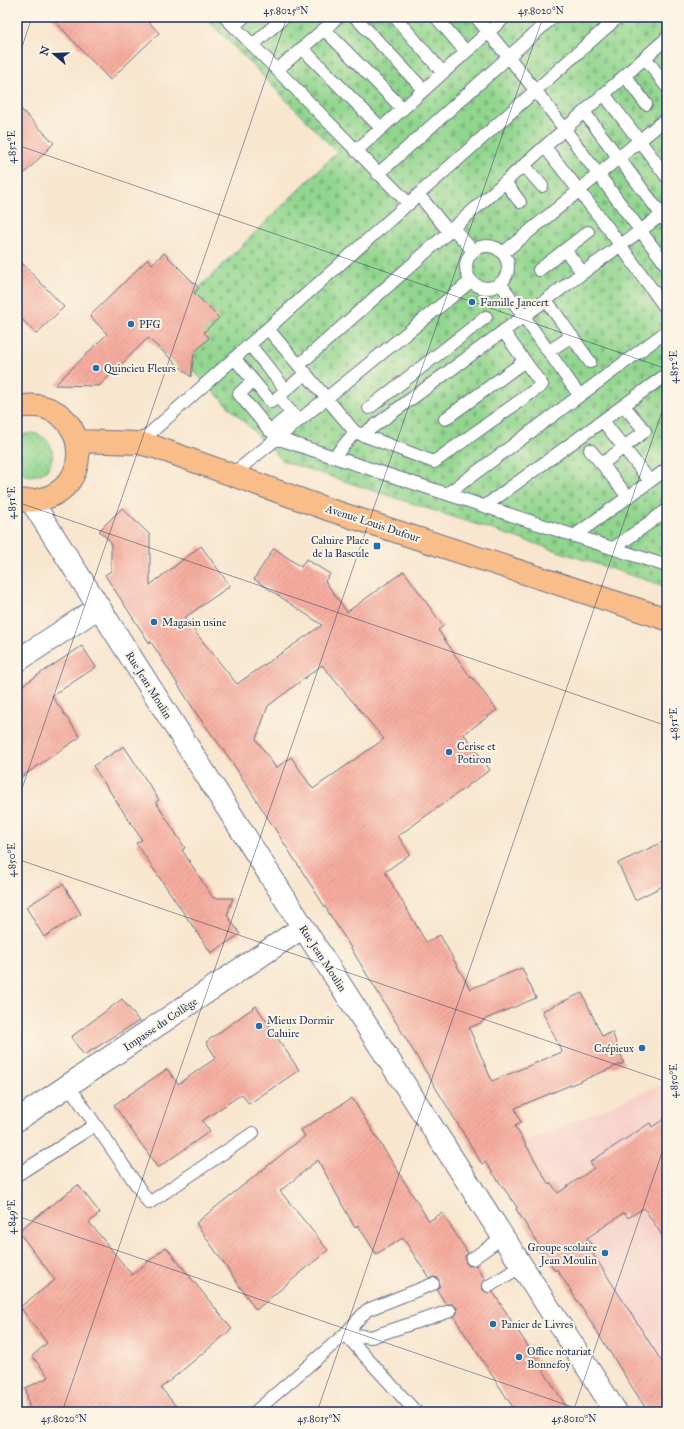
<svg xmlns="http://www.w3.org/2000/svg" width="684" height="1429" viewBox="0 0 684 1429" font-family="'IM FELL Great Primer',serif">
  <style>
    .built { fill: #f7d1c9 }
    .cemetery { fill: url(#cemetery-stones); stroke: #568276 }
    .garden { fill: url(#garden-dots); stroke: #568276 }
    .building { fill: url(#building-hatch); fill-rule: evenodd }
    .lines { fill: none; stroke-linecap: round; stroke-linejoin: round }
    .lane-casing { stroke: #686f86; stroke-width: 14 }
    .street-casing { stroke: #686f86; stroke-width: 24 }
    .primary-casing { stroke: #686f86; stroke-width: 24 }
    .lane { stroke: #fff; stroke-width: 12 }
    .street { stroke: #fff; stroke-width: 22 }
    .primary { stroke: #f8bd89; stroke-width: 22 }
    .ticks { fill: none; stroke: #1b2f5e; stroke-width: 1; stroke-opacity: 0.45 }
    .poi-dot { fill: #1f6fb2; stroke: #fcf5e5; stroke-width: 1.5 }
    .labels { text-anchor: middle; stroke-width: 4; stroke-linejoin: round; paint-order: stroke }
    .poi-label { font-size: 11px; fill: #1b2f5e; stroke: #fcf5e5; text-anchor: start }
    .street-label { font-size: 11px; fill: #1b2f5e; stroke: #fcf5e5 }
    .neatline { fill: none; stroke: #1b2f5e; stroke-width: 1.5 }
    .ticks-label { font-size: 10px; text-anchor: middle; fill: #1b2f5e }
  </style>
  <defs>
    <pattern id="cemetery-stones" width="16" height="16" patternUnits="userSpaceOnUse"><rect width="16" height="16" fill="#91d58e"/><path d="M2 7V4a2 2 0 0 1 4 0v3zM10 15v-3a2 2 0 0 1 4 0v3z" fill="#7cb77d"/></pattern>
    <pattern id="garden-dots" width="8" height="8" patternUnits="userSpaceOnUse"><rect width="8" height="8" fill="#91d58e"/><path d="M2 2h.1M6 6h.1" fill="none" stroke="#7cb77d" stroke-width="1.8" stroke-linecap="round"/></pattern>
    <pattern id="building-hatch" width="6" height="6" patternUnits="userSpaceOnUse"><rect width="6" height="6" fill="#f6ac9f"/><path d="M-1 1l2-2M0 6l6-6M5 7l2-2" fill="none" stroke="#d2948b"/></pattern>
  </defs>
  <rect width="100%" height="100%" fill="#fcf5e5"/>
  <filter id="ink" filterUnits="userSpaceOnUse"><feTurbulence type="fractalNoise" baseFrequency=".025" numOctaves="2"/><feDisplacementMap in="SourceGraphic" scale="8" xChannelSelector="R" yChannelSelector="G"/><feConvolveMatrix kernelMatrix="1 2 1 2 8 2 1 2 1" color-interpolation-filters="sRGB"/></filter>
  <filter id="wash" filterUnits="userSpaceOnUse"><feTurbulence type="fractalNoise" baseFrequency=".012" numOctaves="4" result="noise"/><feDisplacementMap in="SourceGraphic" scale="16" xChannelSelector="R" yChannelSelector="G"/><feGaussianBlur stdDeviation="0.9" result="paint"/><feColorMatrix in="noise" values="0 0 0 0 0 0 0 0 0 0 0 0 0 0 0 0 0 1.4 0 .05"/><feComposite in="paint" operator="in"/></filter>
  <g filter="url(#wash)">
    <rect width="100%" height="100%" fill="#f8e6cf"/>
    <path class="built" d="M667,1082V1409L648,1412L557,1269L555,1271L516,1209V1207L483,1160Z"/>
    <path class="cemetery" d="M205,17H667V587L283,461L193,371L186,373L148,338L337,152Z"/>
    <path class="garden" d="M32,433C53,437 58,455 46,471C36,477 26,478 17,470V439L26,434Z"/>
    <g id="blocks">
      <path class="building" d="M51,17H144L159,33L110,80Z
        M17,105L54,143L17,181Z
        M164,253L199,288L194,293L219,318L204,332L209,338L194,353L191,377L148,338L99,386L55,385L107,334L90,316L148,259L152,264Z
        M17,258L64,307L36,334L17,314Z
        M122,508L150,535V585L201,546L230,586L184,618L237,684L322,625L254,579L274,548L301,567L306,559L330,574L325,581L347,612L404,571L443,626L438,630L471,678L472,677L497,710L464,734L490,770L398,836L410,854L385,872L426,942L440,935L470,989L522,968L536,998L483,1020V1022L469,1028L492,1081L562,1052L542,1011L582,993L602,1036L612,1032L624,1063L515,1108L521,1123L515,1126L549,1185L551,1183L558,1193L594,1168L590,1162L650,1123L652,1127L667,1117V1243L644,1208L628,1218L624,1213L587,1238L593,1247L590,1249L667,1370V1412H648L557,1269L555,1271L516,1209L517,1207L485,1162L482,1164L343,935L230,759L196,713L151,642L150,641V644L105,575L111,571V542L99,531ZM322,665L384,739L313,789L291,757L276,768L256,739L268,706Z
        M82,646L96,667L52,696L80,737L17,780V689Z
        M124,746L159,800L156,802L185,848L182,850L213,898H233L227,915L240,934L211,953L136,843L142,840L93,766Z
        M667,840V884L635,900L618,863Z
        M63,884L81,914L44,937L26,907Z
        M122,999L139,1021L84,1055L71,1037Z
        M256,1006L299,1070L249,1104L242,1094L202,1121L210,1131L158,1168L114,1105L167,1069L178,1084L216,1058L206,1042Z
        M352,1098L429,1221L442,1213L468,1253L465,1256L466,1263L469,1266L476,1265L485,1280L482,1286L483,1290L489,1293L493,1292L570,1412H516L454,1317L457,1313V1308L452,1304H446L437,1290L440,1285L438,1278L434,1277L429,1278L403,1238L376,1254L358,1225L355,1228L318,1160L280,1191L328,1250L256,1310L196,1223L305,1136L301,1130Z
        M78,1185L100,1213L89,1222L132,1275L166,1247L232,1329L161,1388L181,1412H30L26,1388L49,1377L32,1356L47,1343L20,1307L55,1280L18,1231Z"/>
    </g>
  </g>
  <g filter="url(#ink)">
    <use href="#blocks" fill-opacity="0" stroke="#686f86" stroke-width="1"/>
    <g class="lines">
      <g class="lane-casing">
        <path id="lane" d="M225,17L409,204
          M355,17L424,90
          M395,17L443,73
          M436,17L466,52
          M476,17L536,91L667,266
          M234,26L244,17
          M324,29L403,109
          M253,45L284,17
          M302,48L381,128
          M645,57L666,86
          M277,70L338,17
          M625,76L646,104
          M604,94L667,177
          M584,112L667,222
          M545,147L608,228L667,310
          M356,151L505,17
          M524,165L542,186
          M378,174L553,17
          M505,182L520,202
          M419,195L445,227L453,228L473,251
          M466 267a21 21 0 1 1 42 0a21 21 0 1 1-42 0Z
          M565,250L583,273
          M503,253L667,118
          M539,270L588,232
          M501,284L579,395
          M546,300L590,362
          M268,329L355,432L434,462L542,385L503,331
          M250,345L286,390
          M549,351L572,336
          M235,359L271,402
          M299,365L667,38
          M253,381L239,394L270,431L292,413
          M624,406L645,431L602,464L628,497
          M369,408L486,317
          M296,418L278,397L306,373
          M445,419L525,361
          M603,421L650,481
          M362,435L667,211
          M276,438L667,566
          M139,443L618,17
          M590,450L602,464
          M334,457L355,432
          M233,474L471,281
          M447,494L667,331
          M485,506L667,374
          M574,536L667,469
          M614,548L667,510
          M69,1086L149,1203L253,1133
          M17,1175L95,1125
          M472,1259L503,1237
          M489,1286L522,1266
          M345,1334L371,1337L450,1311
          M345,1334L416,1412
          M255,1412L345,1334L367,1310L433,1284"/>
      </g>
      <g class="street-casing">
        <path id="street" d="M32,502L303,927L616,1412
          M17,661L99,607
          M17,1120L303,927"/>
      </g>
      <g class="primary-casing">
        <path id="primary" d="M17,407C95,392 102,510 17,500
          M77,441L139,443L155,447L327,509L667,619"/>
      </g>
      <use href="#lane" class="lane"/>
      <use href="#street" class="street"/>
      <use href="#primary" class="primary"/>
    </g>
  </g>
  <path class="ticks" d="M17,62L32,17M17,145L667,369M17,502L667,726M17,803L287,17M17,859L667,1082M17,1216L587,1412M62,1412L543,17M317,1412L667,397M573,1412L667,1138"/>
  <g class="poi-dot">
    <circle cx="472" cy="302" r="4"/>
    <circle cx="131" cy="324" r="4"/>
    <circle cx="96" cy="368" r="4"/>
    <rect x="373" y="542" width="8" height="8" rx="2"/>
    <circle cx="154" cy="622" r="4"/>
    <circle cx="449" cy="752" r="4"/>
    <circle cx="259" cy="1026" r="4"/>
    <circle cx="642" cy="1048" r="4"/>
    <circle cx="605" cy="1253" r="4"/>
    <circle cx="493" cy="1324" r="4"/>
    <circle cx="519" cy="1357" r="4"/>
  </g>
  <g class="labels">
    <g class="poi-label">
      <text x="480" y="306">Famille Jancert</text>
      <text x="139" y="328">PFG</text>
      <text x="104" y="372">Quincieu Fleurs</text>
      <text x="369" y="544" text-anchor="end">Caluire Place<tspan x="369" dy="13">de la Bascule</tspan></text>
      <text x="162" y="626">Magasin usine</text>
      <text x="457" y="750">Cerise et<tspan x="457" dy="13">Potiron</tspan></text>
      <text x="267" y="1024">Mieux Dormir<tspan x="267" dy="13">Caluire</tspan></text>
      <text x="634" y="1052" text-anchor="end">Crépieux</text>
      <text x="597" y="1251" text-anchor="end">Groupe scolaire<tspan x="597" dy="13">Jean Moulin</tspan></text>
      <text x="501" y="1328">Panier de Livres</text>
      <text x="527" y="1355">Office notariat<tspan x="527" dy="13">Bonnefoy</tspan></text>
    </g>
    <g class="street-label">
      <text transform="translate(373 523) rotate(18)" y="4">Avenue Louis Dufour</text>
      <text transform="translate(149 685) rotate(58)" y="4">Rue Jean Moulin</text>
      <text transform="translate(323 958) rotate(57)" y="4">Rue Jean Moulin</text>
      <text transform="translate(160 1024) rotate(-34)" y="4">Impasse du Collège</text>
    </g>
  </g>
  <rect width="684" height="1429" fill="none" stroke="#fcf5e5" stroke-width="44"/>
  <g transform="translate(54 54) rotate(289)" stroke="#fcf5e5" stroke-width="3" paint-order="stroke">
  <path d="M0-3L7 15L0 10L-7 15Z" fill="#1b2f5e"/>
  <text y="-6" font-size="11" font-weight="bold" text-anchor="middle" fill="#1b2f5e">N</text>
  </g>
  <rect x="22" y="22" width="640" height="1385" class="neatline"/>
  <g class="ticks-label">
    <text x="286" y="14">45.8025°N</text>
    <text x="541" y="14">45.8020°N</text>
    <text transform="translate(11 147) rotate(-90)" y="4">4.852°E</text>
    <text transform="translate(673 367) rotate(-90)" y="4">4.852°E</text>
    <text transform="translate(11 503) rotate(-90)" y="4">4.851°E</text>
    <text transform="translate(673 724) rotate(-90)" y="4">4.851°E</text>
    <text transform="translate(11 860) rotate(-90)" y="4">4.850°E</text>
    <text transform="translate(673 1081) rotate(-90)" y="4">4.850°E</text>
    <text transform="translate(11 1217) rotate(-90)" y="4">4.849°E</text>
    <text x="64" y="1422">45.8020°N</text>
    <text x="319" y="1422">45.8015°N</text>
    <text x="574" y="1422">45.8010°N</text>
  </g>
</svg>
